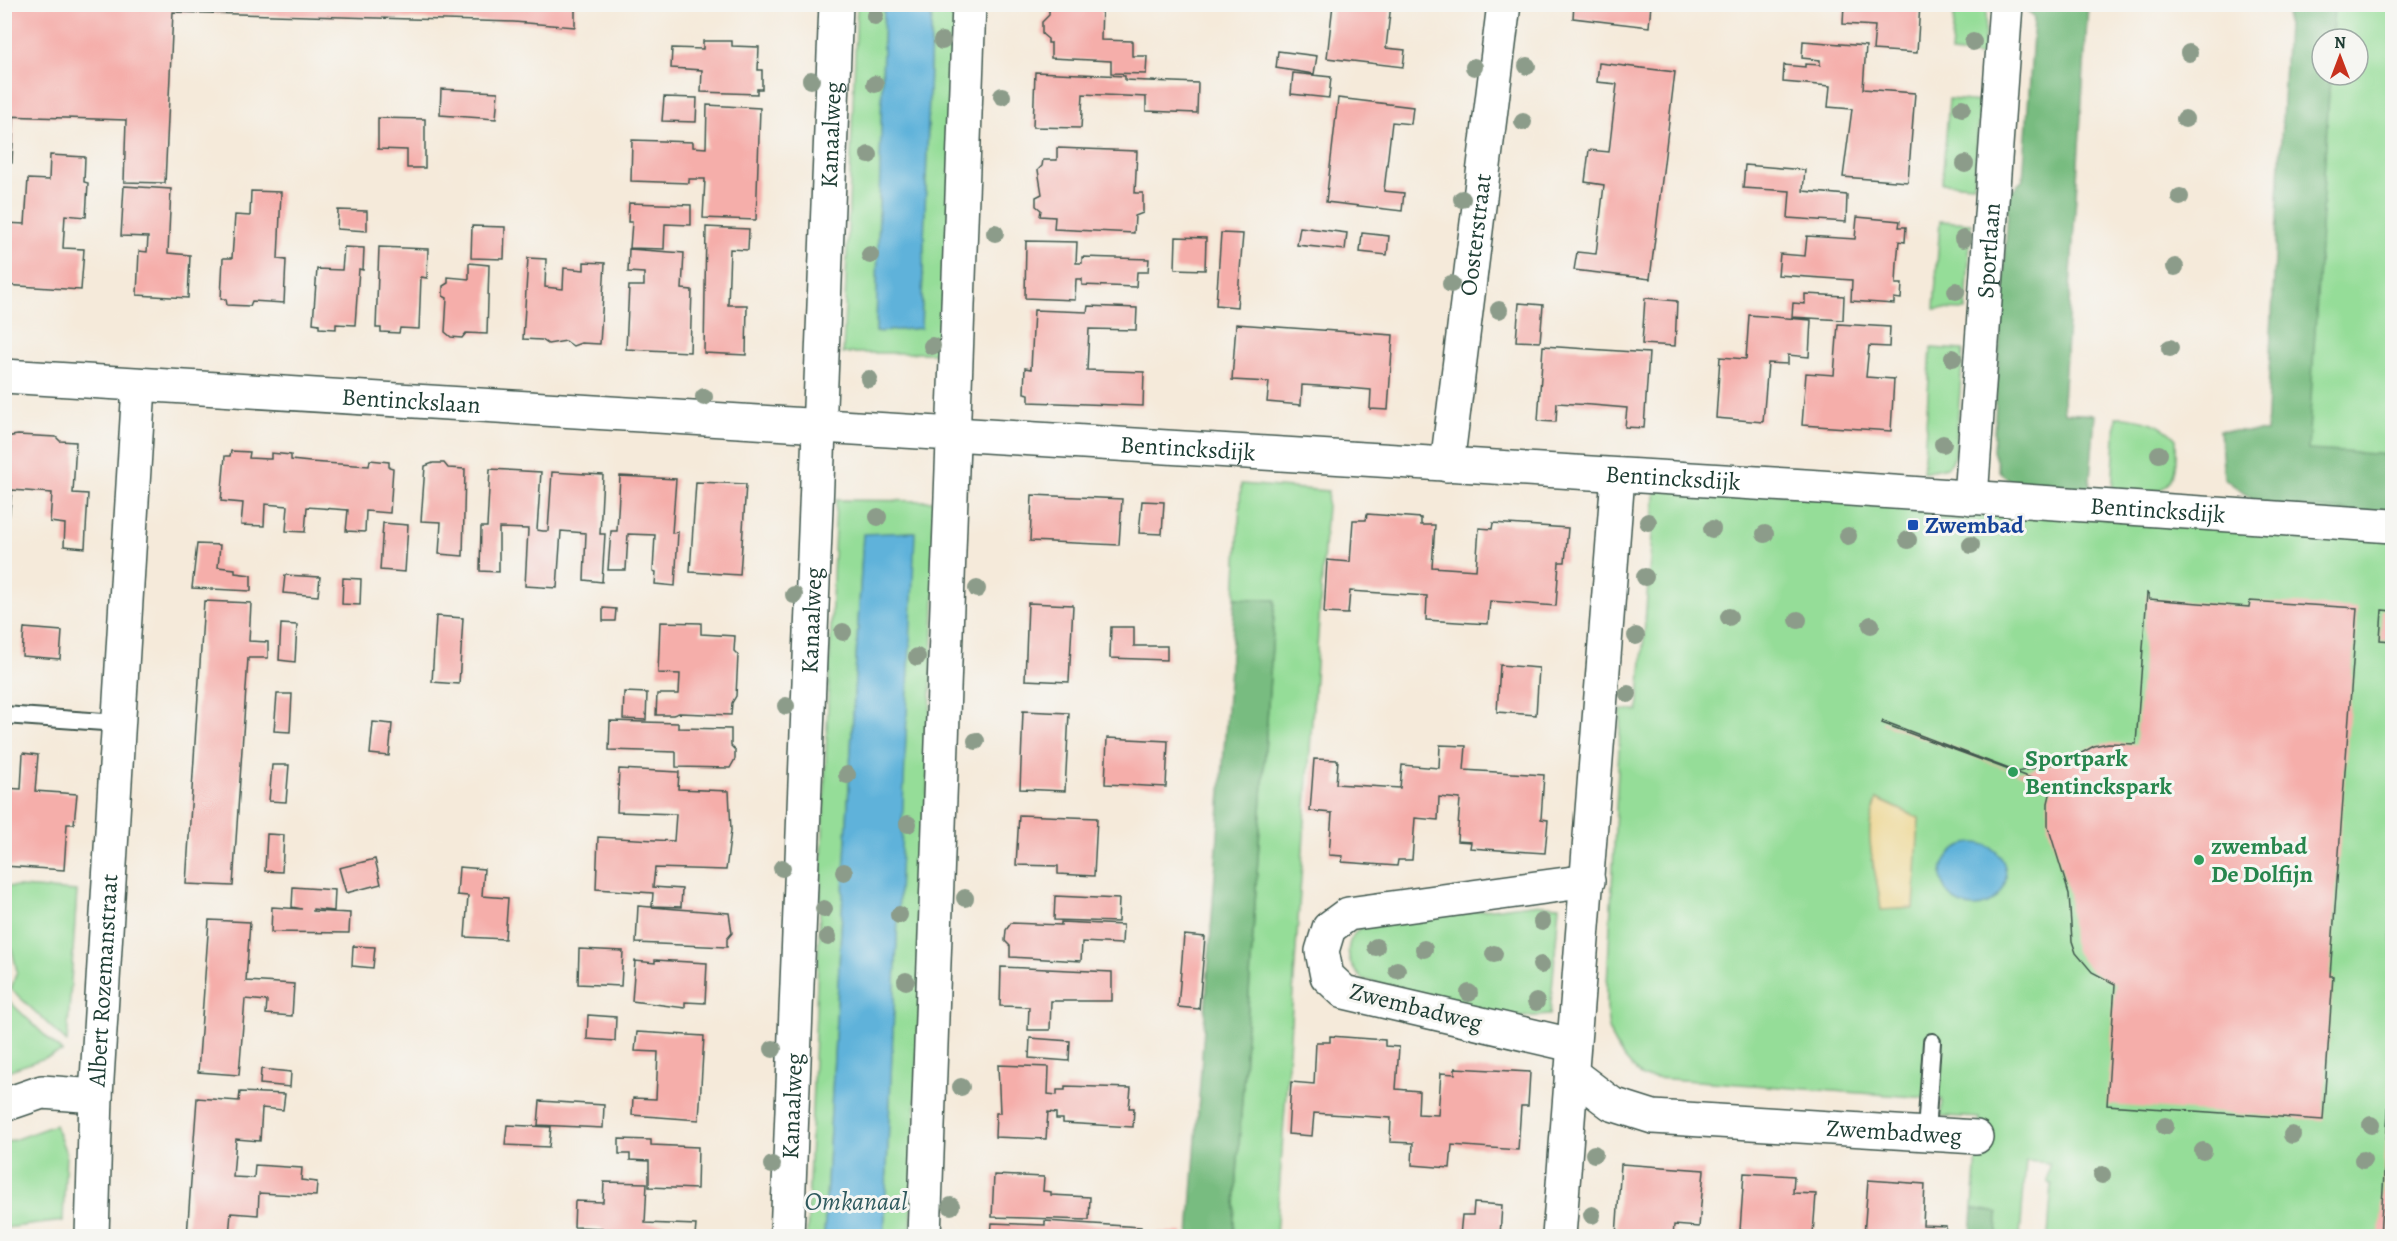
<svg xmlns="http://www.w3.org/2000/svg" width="2397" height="1241" viewBox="0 0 2397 1241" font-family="Alegreya,serif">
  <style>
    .green { fill: #95dd98; stroke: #5a8d66; stroke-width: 1.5; fill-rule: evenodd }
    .forest { fill: #78bc80; stroke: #4c7c5a; stroke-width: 1.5 }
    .sand { fill: #eeda9e; stroke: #868c69; stroke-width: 1.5 }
    .water { fill: #5eb2da; stroke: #3e7887; stroke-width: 1.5 }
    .building { fill: #f5aeaa }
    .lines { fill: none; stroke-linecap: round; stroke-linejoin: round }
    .lane-casing { stroke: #3f574d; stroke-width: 20 }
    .street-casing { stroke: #3f574d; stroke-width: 36 }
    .secondary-casing { stroke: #3f574d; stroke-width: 36 }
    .lane { stroke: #fff; stroke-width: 16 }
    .street { stroke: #fff; stroke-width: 33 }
    .secondary { stroke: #fff; stroke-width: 33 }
    .tree { fill: #8c9c8a }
    .transit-dot { fill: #1a4fb4; stroke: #f6f6f2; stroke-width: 2 }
    .leisure-dot { fill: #2e9e5b; stroke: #f6f6f2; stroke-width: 2 }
    .labels { text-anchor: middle; stroke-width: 6; stroke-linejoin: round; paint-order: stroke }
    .street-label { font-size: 24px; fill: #1f3d34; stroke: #f6f6f2 }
    .transit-label { font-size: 24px; font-weight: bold; fill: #164399; stroke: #f6f6f2; text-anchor: start }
    .leisure-label { font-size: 24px; font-weight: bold; fill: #27864d; stroke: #f6f6f2; text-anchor: start }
    .water-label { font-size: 26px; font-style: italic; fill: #2f5a5e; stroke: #f6f6f2 }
  </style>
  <rect width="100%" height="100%" fill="#f6f6f2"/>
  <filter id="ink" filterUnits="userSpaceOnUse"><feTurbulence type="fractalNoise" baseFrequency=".0167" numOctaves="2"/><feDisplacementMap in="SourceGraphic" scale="12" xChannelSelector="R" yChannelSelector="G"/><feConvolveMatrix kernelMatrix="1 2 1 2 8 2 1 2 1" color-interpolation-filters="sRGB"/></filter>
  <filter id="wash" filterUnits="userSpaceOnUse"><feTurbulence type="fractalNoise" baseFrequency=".008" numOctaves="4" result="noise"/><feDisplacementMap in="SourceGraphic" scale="24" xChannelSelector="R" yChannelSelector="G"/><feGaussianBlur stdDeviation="1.35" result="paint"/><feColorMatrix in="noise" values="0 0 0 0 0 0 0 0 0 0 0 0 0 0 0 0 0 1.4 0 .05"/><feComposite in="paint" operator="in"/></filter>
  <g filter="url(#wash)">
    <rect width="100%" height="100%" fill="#f5eada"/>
    <path class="green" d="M857,5H884L876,332L921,328L932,5H957L945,353H843Z
      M1955,5H1987L1983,56L1951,53Z
      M2299,5H2392V1236H2048L2052,1184L2048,1183L2049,1163L2026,1161L2020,1236H1997L1998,1213L1973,1208L1980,1118L1941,1116L1942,1099L1642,1077C1608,1043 1606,1034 1607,985L1621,710L1638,711L1656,484L2274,531ZM2322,39H2358V75H2322Z
      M1949,99L1980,102L1974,185L1942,183Z
      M1940,221L1971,223L1966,310L1934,309Z
      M1931,348L1963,350L1955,457L1947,467L1923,472Z
      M2116,417C2138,417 2161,422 2176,439C2179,496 2160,494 2112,494Z
      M1241,484L1328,491L1276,1236H1233L1275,600L1235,598Z
      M836,500L938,501L911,1236H884L914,532L863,535L824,1236H807Z
      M5,886L77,891L67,1042L11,989L17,971L11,946L5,937Z
      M1531,904L1559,906L1550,1015L1509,1018L1362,979C1344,962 1343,939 1364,925Z
      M7,999L62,1052L5,1072L4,1002Z
      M55,1125L66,1153L63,1221L5,1228V1143Z"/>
    <path class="forest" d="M2023,5H2088L2063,401L2064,413L2095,415L2089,492L2017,486L2000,473L1993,451L2009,193L2023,180L2034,20L2033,16Z
      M2288,5H2334L2332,39H2322V75H2330L2308,450L2392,455V514L2258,504L2224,478L2220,430L2266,432Z
      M1235,598L1275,600L1233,1236H1189Z
      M1973,1208L1998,1213L1997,1236H1971Z"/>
    <path class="sand" d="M1877,799L1919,818L1914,908L1881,910C1879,882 1868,854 1870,826C1871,818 1875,808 1877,799Z"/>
    <path class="water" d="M884,5H932L921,328L876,332Z
      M915,532L884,1236H824L863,534Z
      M1942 875a32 32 0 1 1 64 0a32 32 0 1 1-64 0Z"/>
    <g id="blocks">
      <path class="building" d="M1043,4H1102L1101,40L1132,41V56H1147L1146,74L1111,73V61L1051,58V43H1048V39L1042,34V22L1049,15V9Z
        M1333,4H1391L1386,48L1405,50L1403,67L1327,58Z
        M1574,4H1651L1649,27L1573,18Z
        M1844,4H1920L1917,53L1873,50L1875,26L1843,24Z
        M4,5H575V27L514,22L173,12L165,183L124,182L126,120L4,116Z
        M703,41H732V46L759,47L758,70H762V89H757V94L701,92L702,70L671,68L672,48L703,49Z
        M1803,41L1866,46L1863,89L1915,93L1908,182L1843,177L1852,109L1828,107L1830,86L1783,82L1784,65L1805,67V64L1820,65V60L1802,58Z
        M1278,51L1317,56L1314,74L1276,68Z
        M1599,63L1675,72L1650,279L1574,270L1577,252L1596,254L1604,185L1585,182L1589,150L1609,152L1613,117L1617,84L1597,82Z
        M1035,72L1125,76V80L1198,83L1197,113L1146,111V97L1083,94L1081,128L1033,127Z
        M1293,73L1331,77L1329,98L1291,94Z
        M441,89L498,92L496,119L440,115Z
        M664,97L697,98L696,122L662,121Z
        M1338,98L1413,107L1411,124L1392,122L1384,191L1404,193L1402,211L1326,202Z
        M707,105L760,108L756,220L703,218L705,179H689V183L631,181L632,140L693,142V147L706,148Z
        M4,117H14L12,163L4,162Z
        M378,118L425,119V168H407V150L378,149Z
        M1057,148L1137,151L1135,193H1143V213L1135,216L1134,233L1054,229L1055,217L1040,216L1041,210L1036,206V197L1042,194L1038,170L1042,166L1043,160H1057Z
        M50,155L85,157L84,182L88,183L86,217L65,215L63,248L84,249L81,290L4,285L5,223L25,224L28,179L49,180Z
        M1745,165L1805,170L1803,191L1847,195L1846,222L1788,218L1790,191L1743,188Z
        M124,186L171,189L168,253L190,255L188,298L137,295L139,251L147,252L148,237L121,236Z
        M251,191L281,192L278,259L286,260L284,303L252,301L250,306L227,305L226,299H221L223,258H232L235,215L250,216Z
        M629,203L691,205V225L665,224L664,249L630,248L632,222H628Z
        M338,210L367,211V231L337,229Z
        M1857,217L1900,221L1899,227H1906L1905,242L1899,241L1897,263L1896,284H1902L1901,299L1894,298V304L1851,301L1852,280L1778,275L1780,254L1805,256L1807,236L1855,239Z
        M472,226L505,227L504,259L471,258Z
        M706,227L749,229L748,250L730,249L728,305H747L746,355L704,353Z
        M1300,227L1347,233L1345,250L1297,245Z
        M1221,233L1243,234L1237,307L1216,305Z
        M1362,233L1389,236L1387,255L1360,252Z
        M1176,237L1206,238L1205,270L1175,269Z
        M1026,241L1077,242L1076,263H1082V257L1149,259L1148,272H1137L1136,287L1082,285V279H1076L1075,300L1025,298Z
        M344,247L364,248L363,270L359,269L355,325L336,324V329L319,328V324L313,323L317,269L342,270Z
        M379,247L428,249L427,278L421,277L419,329L400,328L399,333L381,332V328H376Z
        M629,249L684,253L682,289L692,290L690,352L626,349L629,286H644V273L628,272Z
        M528,258L546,259L545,287L563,289L564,268L584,270V262L605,263L600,344L581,343L573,346L566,341L548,344L542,340L523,339Z
        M469,263L489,265L487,334L466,333L462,338L451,337L445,332L447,298L443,296V286L448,283V277L469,279Z
        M1805,294L1844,296L1843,320L1792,317L1793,303L1805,304Z
        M1645,298L1677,301L1675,346L1642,344Z
        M1519,303L1543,305L1540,342L1516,341Z
        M1088,306L1137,308L1136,330L1089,329L1087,370L1144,372L1143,406L1029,402V394L1024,393L1025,368L1031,369L1034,310L1087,312Z
        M1749,315L1811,320L1809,357L1788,355V364L1768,363L1763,422L1716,418L1720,357L1746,359Z
        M1236,324L1393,335L1388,410L1370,409L1371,390L1336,387L1302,385L1301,405L1267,402L1269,382L1232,380Z
        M1838,324L1890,327L1889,347L1869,346L1866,377L1894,379L1891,431L1802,425L1806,373L1834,375Z
        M1543,346L1649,353L1644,428L1625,427L1627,408L1592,405L1557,403L1556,422L1538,421Z
        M18,435L56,437L60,441L76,442L73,493L88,494L85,548L64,546L65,524L50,522L52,493L12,490L9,520L5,519V437Z
        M231,451L250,452L249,458L268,459H271V453L291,455V460L310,462L369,466L370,460L389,462V467L393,468L390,513L366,511L365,532L346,531L348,510L307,507L305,532L286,531L288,506L265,504L264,526L241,525L243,503L221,501L225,456H230Z
        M433,463H444L448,468L465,469L463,556L439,554L441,522L421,521L425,466Z
        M490,469L541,472L537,530L543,531H548L552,472L603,475L600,534H605L602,582L584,580L586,533L573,532L561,531L557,588L525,586L528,529L499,528V572L480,571L481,527H487Z
        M620,476L676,479L672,533L678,532L675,586L655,584L656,572L653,571L655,535L628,534L626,570H608L611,531H617Z
        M696,482L746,484L740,575L690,572Z
        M1032,495L1122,499L1119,545L1030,541Z
        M1142,501L1164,502L1162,534L1139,533Z
        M1367,514L1421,518V525H1435L1432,567L1476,570L1479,528L1492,529L1493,523L1568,528L1565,562H1559L1556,606L1490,601L1488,624L1426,620L1427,596L1350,591L1348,614L1324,613L1327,560L1350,562L1353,520H1366Z
        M383,523L408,525L405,572L380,570Z
        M197,544L220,545L218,567L235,569V573L251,575V591L192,588Z
        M285,575L320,577L318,596L283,593Z
        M343,578L361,579L360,605L342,604Z
        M2147,593L2149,594V599L2249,607L2250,601L2357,608L2330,976H2333L2323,1120L2107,1105L2115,984L2092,972L2076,953L2072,941L2069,894L2048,826V803L2052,786L1882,723L1883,721L2017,772L2069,760L2094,746L2108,743L2136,744Z
        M204,601L251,603L249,641L268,642V658H248L233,886L186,884Z
        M1028,603L1073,605L1069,682L1025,680Z
        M603,608L616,609L615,621H603Z
        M2382,610L2392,611V641L2380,640Z
        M436,616L463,618L459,684L432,682Z
        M660,622L701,623V634L735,636L734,651L738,655L736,696L732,703L731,715L679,713L673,715H656L657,694H679L680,674L658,673Z
        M281,624L297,625L295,662L279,660Z
        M1111,627H1134V646H1167V660L1110,658Z
        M24,628L62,631L60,659L22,656Z
        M1500,665L1539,668L1536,715L1497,712Z
        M624,692L647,693L646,720L623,719Z
        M277,694H292L290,732L274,731Z
        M1023,711L1069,713L1065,791L1020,789Z
        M610,721L678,723V728L731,729V746L735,750V759L730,768L676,767V752L609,750Z
        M373,722L392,724L389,756L370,754Z
        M1107,738L1168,741L1166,787L1105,784Z
        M1440,745L1466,746L1464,770L1544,775L1541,819L1548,820L1545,853L1470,848L1471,842L1457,841L1460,799L1439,797L1438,820L1415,818L1412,860H1398L1397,866L1342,862L1343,856L1329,855L1332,813L1310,811L1314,759L1338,760L1336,784L1400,788L1402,765L1439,768Z
        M23,753L38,755L35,791L77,794L74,824H67L64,870L4,866V788L21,789Z
        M272,765H289L286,802L269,801Z
        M619,769L679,772L678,789L729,791L731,830L726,870L655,868L653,887L682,889L681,907L652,906L653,893L596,889L598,837L674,841L676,814L617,812Z
        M1019,815L1097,818L1094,876L1058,874V866L1016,865Z
        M267,834L284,835L282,872L265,871Z
        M375,859L381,884L346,893L339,868Z
        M459,867L484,869L482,896L508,898L505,939L465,937L468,896L457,895Z
        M293,887L335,890L334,911L313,909V911L350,913L349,933L271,932L272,907L302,909L292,907Z
        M1055,896L1119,899L1118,922L1054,920Z
        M638,906L729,913L732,933L727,939V947L636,943Z
        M209,920L250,922L246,981L294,984L292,1016L266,1014L267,1001L245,999L239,1075L198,1072Z
        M1061,922L1123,925L1122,944L1082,942L1081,961L1010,957V946L1005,941L1006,930L1011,923L1061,925Z
        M1184,935L1205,937L1199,1009L1178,1007Z
        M353,946L375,947L373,968L352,966Z
        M579,949L623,951L621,986L578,984Z
        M655,960L707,963L705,1003L685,1002V1008L632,1001L635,961L655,963Z
        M1001,967L1112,972V1001H1051L1050,1030H1028L1029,1007L1000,1006Z
        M588,1015L616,1017L615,1041L587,1039Z
        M637,1032L704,1036L699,1120L632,1115L633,1098L656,1099L658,1052L635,1051Z
        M1330,1036L1385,1040V1046L1399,1047L1396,1089L1419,1091L1418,1114L1438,1115L1441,1073L1455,1074V1068L1530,1072L1528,1106H1521L1518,1150L1452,1145L1450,1168L1412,1165L1413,1143L1390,1142L1391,1118L1314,1113L1312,1136L1288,1134L1291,1082L1314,1084L1316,1042H1330Z
        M1030,1038L1070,1041L1069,1061L1029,1058Z
        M998,1065L1049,1067L1048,1094L1057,1095V1090H1065V1086L1131,1088L1129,1108H1134L1133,1127L1063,1123V1119H1056V1113L1048,1112L1046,1139L995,1137L996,1113H1000Z
        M2391,1066L2392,1236H2380Z
        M261,1069L291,1072L290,1087L260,1084Z
        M240,1092L285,1094L283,1110L262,1108L260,1141L236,1139L233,1177L254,1178L255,1165L302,1168L301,1180L317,1182L316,1196L259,1193L258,1215L231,1213L229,1236H187L197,1098L239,1101Z
        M540,1101L604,1105L603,1128L538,1125Z
        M507,1125L551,1127L549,1147L505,1145Z
        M619,1139L651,1140V1145L698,1147L697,1189L649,1187V1161L630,1160V1154H619Z
        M1621,1164L1704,1170L1699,1227L1674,1225L1673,1236H1616Z
        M1744,1173L1794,1176L1793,1193L1816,1194L1813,1234L1740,1230Z
        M994,1175L1044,1177L1043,1191L1051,1192V1195L1090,1197L1089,1220L992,1217Z
        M1868,1180L1925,1184L1923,1225L1946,1226V1236H1864Z
        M604,1182L647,1183L645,1223L696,1225L695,1236H602V1228L574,1227L575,1201L603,1202Z
        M1474,1203L1502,1205L1500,1236H1460L1462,1215H1473Z
        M1045,1221L1141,1227V1236H991L992,1223L1045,1225Z
        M1158,1232H1183V1236H1157Z"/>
    </g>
  </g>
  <g filter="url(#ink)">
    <use href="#blocks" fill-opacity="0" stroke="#3f574d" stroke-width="1.5"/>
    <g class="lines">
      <g class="lane-casing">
        <path id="lane" d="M4,715L118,723
          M1926,1133L1932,1042"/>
      </g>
      <g class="street-casing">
        <g id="street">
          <path id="s1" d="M4,376L1805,486L2392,526"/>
          <path id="s2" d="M1447,465L1504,4"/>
          <path id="s3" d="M1971,498L2006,4"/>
          <path d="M1572,1045L1344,992L1327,976L1322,951L1329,928L1348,914L1588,881"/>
          <path id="s4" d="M1571,1073L1612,1104L1653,1117L1976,1137"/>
          <path d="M4,1105L42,1092L96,1096"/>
          <path id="s5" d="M92,1236L96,1096L139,386"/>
          <path d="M1559,1236L1618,476"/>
        </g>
      </g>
      <g class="secondary-casing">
        <g id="secondary">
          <path id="s6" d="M787,1236L836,4"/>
          <path d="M924,1236L969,4"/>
        </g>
      </g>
      <use href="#lane" class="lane"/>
      <use href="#street" class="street"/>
      <use href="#secondary" class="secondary"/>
    </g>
    <g class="tree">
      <circle cx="875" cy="16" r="9"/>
      <circle cx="942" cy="41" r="9"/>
      <circle cx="1973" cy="42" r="9"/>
      <circle cx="2189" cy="53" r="9"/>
      <circle cx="1527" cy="66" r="9"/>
      <circle cx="1474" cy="67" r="9"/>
      <circle cx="811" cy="80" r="9"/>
      <circle cx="875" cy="84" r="9"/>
      <circle cx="1002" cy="96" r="9"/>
      <circle cx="1962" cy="108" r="9"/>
      <circle cx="2185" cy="119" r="9"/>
      <circle cx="1523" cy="122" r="9"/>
      <circle cx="869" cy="155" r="9"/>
      <circle cx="1965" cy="164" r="9"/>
      <circle cx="2180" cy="197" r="9"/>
      <circle cx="1462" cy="199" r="9"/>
      <circle cx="995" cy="233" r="9"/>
      <circle cx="1963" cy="239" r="9"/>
      <circle cx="870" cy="255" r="9"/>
      <circle cx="2175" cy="267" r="9"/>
      <circle cx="1451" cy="284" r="9"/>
      <circle cx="1956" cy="291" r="9"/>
      <circle cx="1499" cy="310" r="9"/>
      <circle cx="932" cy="346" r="9"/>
      <circle cx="2170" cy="348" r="9"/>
      <circle cx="1953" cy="358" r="9"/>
      <circle cx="869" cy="379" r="9"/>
      <circle cx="704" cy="397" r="9"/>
      <circle cx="1943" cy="444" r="9"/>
      <circle cx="2159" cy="454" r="9"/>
      <circle cx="878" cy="517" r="9"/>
      <circle cx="1648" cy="522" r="9"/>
      <circle cx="1712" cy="529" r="9"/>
      <circle cx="1765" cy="534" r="9"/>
      <circle cx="1848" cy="536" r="9"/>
      <circle cx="1908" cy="540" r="9"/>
      <circle cx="1971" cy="545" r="9"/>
      <circle cx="1645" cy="577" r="9"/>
      <circle cx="977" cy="589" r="9"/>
      <circle cx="794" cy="595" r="9"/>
      <circle cx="1729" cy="617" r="9"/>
      <circle cx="1798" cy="620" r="9"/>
      <circle cx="1871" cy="625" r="9"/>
      <circle cx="843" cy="632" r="9"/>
      <circle cx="1636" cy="636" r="9"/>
      <circle cx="917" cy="657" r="9"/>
      <circle cx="1628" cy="694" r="9"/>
      <circle cx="786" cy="706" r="9"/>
      <circle cx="976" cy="741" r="9"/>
      <circle cx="847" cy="775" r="9"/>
      <circle cx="908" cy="824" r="9"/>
      <circle cx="782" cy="868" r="9"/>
      <circle cx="844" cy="872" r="9"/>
      <circle cx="965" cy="898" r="9"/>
      <circle cx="824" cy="909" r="9"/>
      <circle cx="899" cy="915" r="9"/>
      <circle cx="1542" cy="922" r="9"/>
      <circle cx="828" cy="937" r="9"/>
      <circle cx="1376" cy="947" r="9"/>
      <circle cx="1424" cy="949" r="9"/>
      <circle cx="1494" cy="954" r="9"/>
      <circle cx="1541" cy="965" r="9"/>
      <circle cx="1397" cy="970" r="9"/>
      <circle cx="906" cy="981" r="9"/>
      <circle cx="1469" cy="993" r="9"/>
      <circle cx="1536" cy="1002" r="9"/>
      <circle cx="773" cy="1049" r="9"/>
      <circle cx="961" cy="1087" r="9"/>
      <circle cx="2371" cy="1125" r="9"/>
      <circle cx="2165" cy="1126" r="9"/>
      <circle cx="2292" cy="1135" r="9"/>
      <circle cx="2203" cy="1151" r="9"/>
      <circle cx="1594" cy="1154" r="9"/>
      <circle cx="2363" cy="1160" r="9"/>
      <circle cx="772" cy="1165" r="9"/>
      <circle cx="2102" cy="1175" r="9"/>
      <circle cx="951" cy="1206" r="9"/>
      <circle cx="1592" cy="1215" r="9"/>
    </g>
  </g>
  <rect class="transit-dot" x="1907" y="519" width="12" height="12" rx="3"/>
  <g class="leisure-dot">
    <circle cx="2013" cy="772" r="6"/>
    <circle cx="2199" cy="860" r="6"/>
  </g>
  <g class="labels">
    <g class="street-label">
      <text dy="8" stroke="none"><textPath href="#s6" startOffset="1102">Kanaalweg</textPath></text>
      <text dy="8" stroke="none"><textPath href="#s2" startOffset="232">Oosterstraat</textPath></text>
      <text dy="8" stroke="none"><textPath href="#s3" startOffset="248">Sportlaan</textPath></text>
      <text dy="8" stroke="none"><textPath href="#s1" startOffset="408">Bentinckslaan</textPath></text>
      <text dy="8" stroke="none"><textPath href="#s1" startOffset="1186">Bentincksdijk</textPath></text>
      <text dy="8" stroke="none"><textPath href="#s1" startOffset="1672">Bentincksdijk</textPath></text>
      <text dy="8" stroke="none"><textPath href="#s1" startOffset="2158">Bentincksdijk</textPath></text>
      <text dy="8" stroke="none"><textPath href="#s6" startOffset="616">Kanaalweg</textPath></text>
      <text dy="8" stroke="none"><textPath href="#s5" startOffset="256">Albert Rozemanstraat</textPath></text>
      <text transform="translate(1416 1007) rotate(14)" y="8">Zwembadweg</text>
      <text dy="8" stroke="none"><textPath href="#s6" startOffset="130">Kanaalweg</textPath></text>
      <text dy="8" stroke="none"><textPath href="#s4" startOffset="336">Zwembadweg</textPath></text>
    </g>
    <g class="transit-label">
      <text x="1925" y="533">Zwembad</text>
    </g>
    <g class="leisure-label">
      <text x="2025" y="766">Sportpark<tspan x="2025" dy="28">Bentinckspark</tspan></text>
      <text x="2211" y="854">zwembad<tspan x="2211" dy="28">De Dolfijn</tspan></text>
    </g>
    <g class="water-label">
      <text x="856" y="1210">Omkanaal</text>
    </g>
  </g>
  <rect width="2397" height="1241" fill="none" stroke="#f6f6f2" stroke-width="24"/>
  <g transform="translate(2340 57)"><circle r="28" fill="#f6f6f2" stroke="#a0aca6" stroke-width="1.5"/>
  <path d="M0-4.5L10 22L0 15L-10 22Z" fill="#c8321e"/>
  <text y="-9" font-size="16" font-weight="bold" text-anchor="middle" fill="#1f3d34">N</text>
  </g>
</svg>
